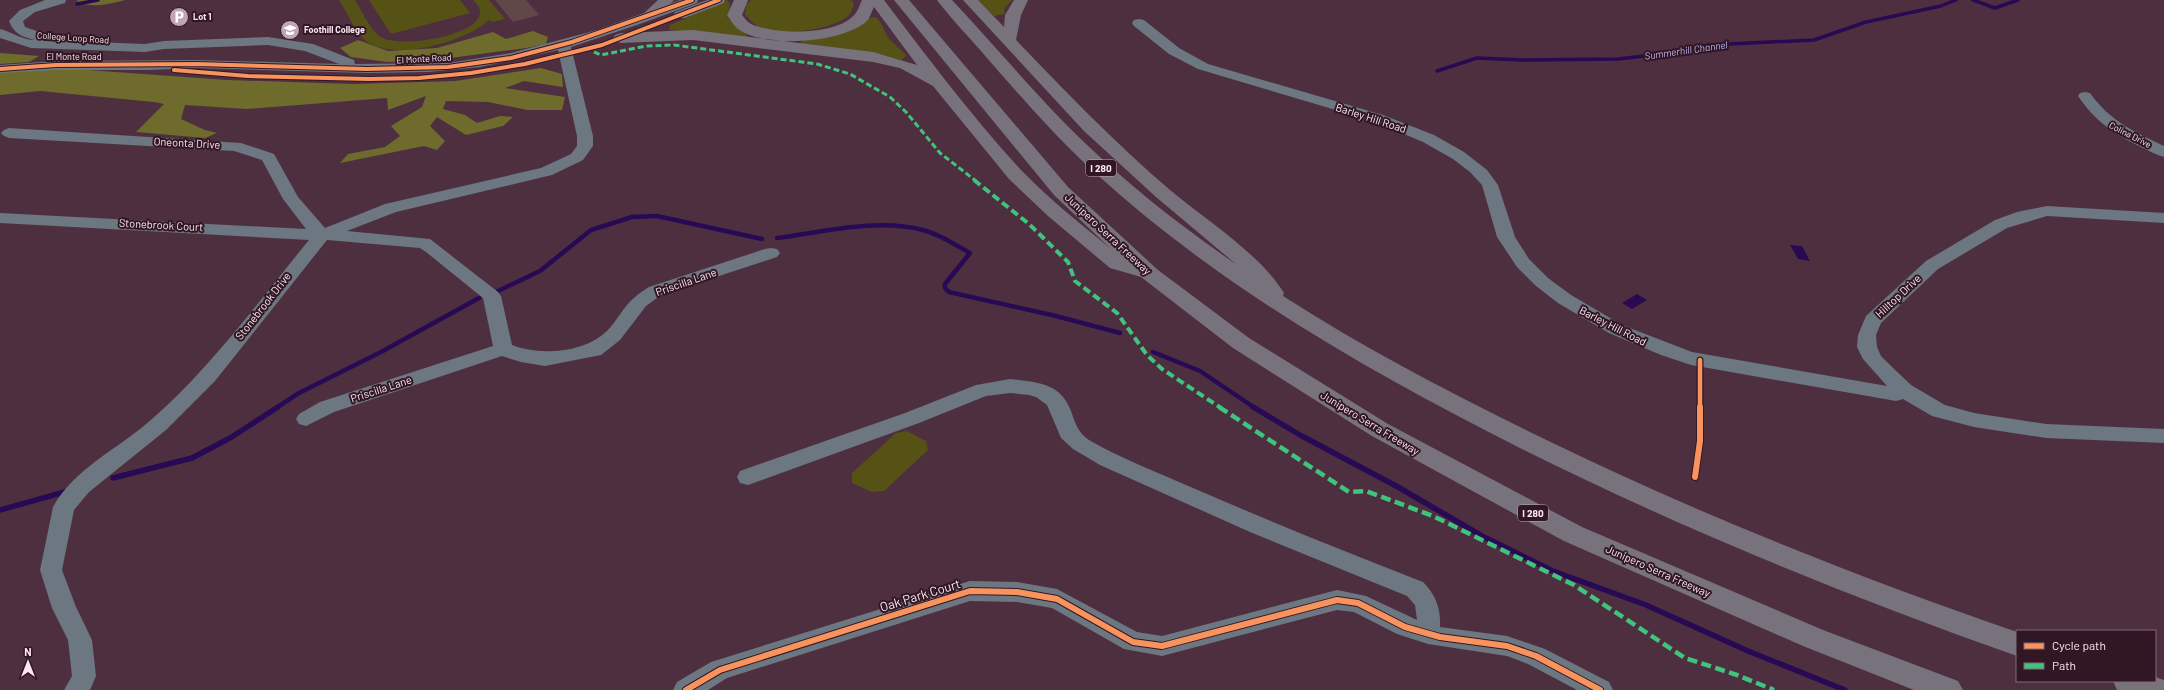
<svg xmlns="http://www.w3.org/2000/svg" width="2164" height="690" viewBox="0 0 2164 690" font-family="Barlow,sans-serif">
  <style>
    .green { fill: #565215 }
    .forest { fill: #6e6b2d }
    .water { fill: #280a54 }
    .lines { fill: none; stroke-linecap: round; stroke-linejoin: round }
    .stream-far2 { stroke: #280a54; stroke-width: 3.5 }
    .stream-far1 { stroke: #280a54; stroke-width: 4.5 }
    .stream { stroke: #280a54; stroke-width: 5.5 }
    .building { fill: #604748 }
    .minor { fill: #6c7781; fill-rule: evenodd }
    .highway { fill: #78727d; fill-rule: evenodd }
    .quiet-far2 { stroke: #40c37c; stroke-width: 3; stroke-dasharray: 6 3; stroke-linecap: butt }
    .quiet-far1 { stroke: #40c37c; stroke-width: 4; stroke-dasharray: 8 4; stroke-linecap: butt }
    .quiet { stroke: #40c37c; stroke-width: 4.5; stroke-dasharray: 10 4.5; stroke-linecap: butt }
    .cycleway-far2-casing { stroke: #311724; stroke-width: 6 }
    .cycleway-far1-casing { stroke: #311724; stroke-width: 7 }
    .cycleway-casing { stroke: #311724; stroke-width: 8 }
    .cycleway-far2 { stroke: #f8935d; stroke-width: 4 }
    .cycleway-far1 { stroke: #f8935d; stroke-width: 4.5 }
    .cycleway { stroke: #f8935d; stroke-width: 6 }
    .labels { text-anchor: middle; stroke-width: 4; stroke-linejoin: round; paint-order: stroke }
    .far-poi-label { font-size: 9px; font-weight: bold; fill: #fce6f0; stroke: #311724; text-anchor: start }
    .far-street-label { font-size: 9px; fill: #fce6f0; stroke: #311724 }
    .far-water-label { font-size: 10px; font-style: italic; fill: #bdb7ed; stroke: #311724 }
    .shield { fill: #311724; stroke: #bfa8b3; stroke-width: 1 }
    .shield-label { font-size: 10px; font-weight: bold; fill: #fce6f0 }
    .street-label { font-size: 11px; fill: #fce6f0; stroke: #311724 }
    .near-street-label { font-size: 13px; fill: #fce6f0; stroke: #311724 }
  </style>
  <rect width="100%" height="100%" fill="#4e2f40"/>
  <path class="green" d="M339,0H355C362,11 369,28 379,36C397,50 485,36 480,10C479,6 476,3 473,0H489L505,19L492,22L489,20C466,42 393,62 366,41C355,32 347,12 339,0Z
    M369,0H460L470,13L391,34Z
    M728,0L730,5L727,17L751,39L669,30L670,25Z
    M751,0H852L854,5C852,8 851,14 848,16C830,31 777,37 757,26C753,24 749,18 745,15L746,5Z
    M978,0H1012L1004,9L1005,14L994,16Z
    M876,17L881,23L888,38L906,55L902,60L879,54L800,46L802,39L859,19Z
    M907,431L926,441L928,450L884,491L872,492L852,483V473L896,433Z"/>
  <path class="forest" d="M79,0H125C110,4 90,9 76,1Z
    M533,31L548,37L546,44L526,48L428,61L387,62L351,57L340,48L358,40L388,51L437,48L493,32L506,39Z
    M0,53L39,56L29,62L0,64Z
    M46,67L227,80L353,84L455,81L541,68L562,74L563,87L524,81L505,88L565,97L562,110H527L488,102L446,101L443,109L465,115L477,123L500,116L513,117L503,126L466,135L437,117L430,126L445,141L437,150L424,146L340,163L348,154L385,147L400,136L391,126L422,107L426,96L388,110L387,98L247,109L185,105L181,119L205,130L217,133L205,138L136,132L164,104L154,102L40,91L0,95V71Z"/>
  <path class="water" d="M1790,245L1802,246L1810,261L1798,259Z
    M1637,294L1647,300L1632,309L1622,303Z"/>
  <g class="lines">
    <path class="stream-far2" d="M1973,0L1995,8L2018,0
      M77,4L98,0
      M1437,71L1477,58L1522,60L1618,59L1661,54L1709,45L1814,40L1866,22L1941,6L1956,0"/>
    <path class="stream-far1" d="M777,238C824,232 876,218 923,230C940,234 955,245 970,253L945,284V288L949,292L1056,316L1120,333
      M498,291L540,271L591,230L632,217L657,216L762,239
      M1153,352L1200,371L1255,408
      M276,408L299,393L381,352L479,298"/>
    <path class="stream" d="M1253,407L1300,435L1398,487L1482,536L1553,571L1646,605L1748,651L1845,690
      M113,478L192,458L230,438L278,407
      M0,510L68,491"/>
  </g>
  <path class="building" d="M495,0H526L539,15L513,22Z"/>
  <g class="lines">
    <path class="minor" d="M45,0H66L65,3L35,12L23,21L25,27L45,34L47,37L43,40L145,44L164,41L268,37L313,44L354,60L355,64L448,63L511,53L597,30L680,0H698L697,3L637,25L571,47L593,136V146L583,160L552,175L396,212L347,231L430,239L498,292L501,296L512,345C540,356 585,353 607,331C617,321 623,307 634,298C638,294 644,290 649,287L765,249L771,248L777,249L780,253L777,257L661,295L646,306L620,340L601,355L545,366L521,362L502,356L334,412L306,426L299,424L296,419L299,414L320,402L493,346L483,298L426,252L420,248L327,240L215,381L166,430L89,492L74,510L62,570L76,607L92,640L96,676L90,690H64L72,676L68,640L52,608L40,570L53,507C74,468 120,448 152,419C211,367 259,301 309,240L0,223V213L306,229L283,199L262,160L234,151L9,138L4,136L1,133L4,130L9,128L241,143L274,154L298,197L325,228L385,204L541,168L571,154L577,146V136L558,50L480,67L428,72L367,73L197,68L148,70H56L0,73V65L56,61L197,60L339,64L305,51L268,45L164,49L145,52L31,48L0,38V29C12,32 22,40 35,40C22,37 14,34 9,21L20,10Z
      M707,0H725L724,3L685,18H675L673,15L675,12Z
      M1139,19L1144,20L1179,48L1208,64L1383,115L1434,135L1464,152L1487,170L1498,185L1515,237L1529,259L1548,278L1571,295L1622,325L1692,352L1887,386L1863,359L1857,347L1858,335L1866,316L1926,261L1995,220L2017,212L2047,206L2164,213V223L2047,216L2007,228L1938,269L1881,323L1876,335L1877,347L1881,356L1890,365L1911,385L1945,405L1974,413L2046,424L2164,429V443L2046,438L1974,427L1932,416L1903,399L1896,401L1691,365L1661,355L1609,333L1558,303L1536,286L1517,267L1497,237L1482,185L1470,172L1453,159L1423,142L1373,121L1198,69L1169,54L1134,26L1132,23L1134,20Z
      M2085,92L2090,93C2111,122 2133,131 2164,146V157C2156,155 2148,150 2141,147C2114,134 2095,121 2078,96L2080,93Z
      M1010,379C1027,381 1052,382 1063,397C1075,411 1072,429 1089,440C1122,459 1159,473 1193,488C1269,521 1346,552 1423,582C1436,595 1441,609 1440,627L1507,636L1545,649L1609,682L1613,690H1577L1528,664L1507,656L1428,644L1397,634L1354,612L1337,610L1162,656L1124,649L1052,608L1017,602L970,601L727,678L708,690H673L677,682L711,662L970,581L1017,582L1057,589L1137,632L1162,636L1337,590L1366,596L1417,620L1415,605L1407,596L1250,532L1100,465L1073,449L1061,438L1047,405L1036,397L1029,395L1010,393L986,396L919,423L748,485L740,483L737,477L740,471L905,413L976,385Z"/>
    <path class="highway" d="M658,0H674L654,19H644L641,16Z
      M734,0H748L742,15C745,18 747,22 751,24C774,35 838,36 855,14C858,11 860,4 862,0H884C928,58 972,117 1022,171C1049,199 1081,224 1111,249L1054,195L894,0H909L1068,187L1158,270L1249,338L1388,424L1582,527L1823,630L1958,681L1963,690H1914L1803,646L1564,541L1372,436L1233,348L1141,277L1110,268L1048,216L1009,179L933,86L900,68L873,62L693,40L621,43L615,41L613,38L615,35L621,33L693,30L873,52L917,65L874,7C872,11 870,17 867,21C843,43 765,49 738,29C734,26 730,19 727,15Z
      M937,0H952C997,48 1039,99 1086,144C1133,189 1184,228 1237,265L1156,197L1084,131L963,0H978L1004,27L1005,15L1014,0H1028L1021,15L1016,40C1066,92 1115,143 1170,190C1207,221 1259,253 1284,293L1283,296C1362,347 1447,391 1532,433C1689,510 1851,575 2017,632V656C1847,596 1680,528 1518,447C1367,371 1219,286 1093,171C1055,136 1021,97 987,58C971,39 952,20 937,0Z
      M2155,677L2164,680V690H2117L2113,681H2155Z"/>
    <path class="quiet-far2" d="M594,52L601,55L646,46L674,45L817,64L850,74L890,97L906,112L940,153L976,181"/>
    <path class="quiet-far1" d="M974,180L1029,224L1068,262L1075,281L1117,313L1147,355L1162,369L1221,408"/>
    <path class="quiet" d="M1219,407L1349,492L1366,491L1433,516L1574,585L1685,658L1737,675L1774,690"/>
    <g class="cycleway-far2-casing">
      <path id="cycleway-far2" d="M0,69L56,65L197,64L367,69L448,67L511,58L572,42L692,0
        M174,70L248,76L369,79L419,78L471,73L525,64L602,45L719,0"/>
    </g>
    <g class="cycleway-far1-casing">
      <path id="cycleway-far1" d="M1700,360V408"/>
    </g>
    <g class="cycleway-casing">
      <path id="cycleway" d="M1695,477L1700,441V407
        M686,690L720,670L970,591L1017,592L1057,599L1133,642L1162,646L1337,600L1358,603L1405,627L1440,637L1507,646L1536,656L1600,690"/>
    </g>
    <use href="#cycleway-far2" class="cycleway-far2"/>
    <use href="#cycleway-far1" class="cycleway-far1"/>
    <use href="#cycleway" class="cycleway"/>
  </g>
  <defs>
    <g id="parking-disc" transform="scale(1)"><circle r="9.5" fill="#bfa6b2" stroke="#311724"/><path d="M-3.5-5.5H1a3.5 3.5 0 0 1 0 7H-1V5.5H-3.5ZM-1-3.4V-.6H.8a1.4 1.4 0 0 0 0-2.8Z" fill="#fff"/></g>
    <g id="university-disc" transform="scale(1)"><circle r="9.5" fill="#bfa6b2" stroke="#311724"/><path d="M0-5L7-2L0 1L-7-2ZM-4 1L0 2.5L4 1V4Q0 6-4 4Z" fill="#fff"/></g>
  </defs>
  <g fill-rule="evenodd">
    <use href="#parking-disc" x="179" y="17"/>
    <use href="#university-disc" x="290" y="30"/>
  </g>
  <g class="labels">
    <g class="far-poi-label">
      <text x="193" y="20">Lot 1</text>
      <text x="304" y="33">Foothill College</text>
    </g>
    <g class="far-street-label">
      <text transform="translate(73 38) rotate(4)" y="3">College Loop Road</text>
      <text x="74" y="60">El Monte Road</text>
      <text transform="translate(424 59) rotate(-3)" y="3">El Monte Road</text>
      <text transform="translate(2130 135) rotate(27)" y="3">Colina Drive</text>
    </g>
    <g class="far-water-label">
      <text transform="translate(1686 50) rotate(-8)" y="4">Summerhill Channel</text>
    </g>
    <g class="shield">
      <rect x="1086" y="160" width="30" height="16" rx="3"/>
      <rect x="1518" y="505" width="30" height="16" rx="3"/>
    </g>
    <g class="shield-label">
      <text x="1101" y="172">I 280</text>
      <text x="1533" y="517">I 280</text>
    </g>
    <g class="street-label">
      <text transform="translate(1371 118) rotate(18)" y="4">Barley Hill Road</text>
      <text transform="translate(187 143) rotate(3)" y="4">Oneonta Drive</text>
      <text transform="translate(161 225) rotate(3)" y="4">Stonebrook Court</text>
      <text transform="translate(1108 234) rotate(43)" y="4">Junipero Serra Freeway</text>
      <text transform="translate(686 282) rotate(-19)" y="4">Priscilla Lane</text>
      <text transform="translate(1898 296) rotate(-43)" y="4">Hilltop Drive</text>
      <text transform="translate(263 306) rotate(-52)" y="4">Stonebrook Drive</text>
      <text transform="translate(1613 326) rotate(27)" y="4">Barley Hill Road</text>
      <text transform="translate(381 389) rotate(-18)" y="4">Priscilla Lane</text>
      <text transform="translate(1370 423) rotate(31)" y="4">Junipero Serra Freeway</text>
      <text transform="translate(1658 571) rotate(24)" y="4">Junipero Serra Freeway</text>
    </g>
    <g class="near-street-label">
      <text transform="translate(920 595) rotate(-17)" y="5">Oak Park Court</text>
    </g>
  </g>
  <rect x="2016" y="630" width="140" height="52" fill="#311724" stroke="#826a76"/>
  <rect x="2024" y="643" width="20" height="6" fill="#f8935d" stroke="#826a76"/>
  <text x="2052" y="650" font-size="12" fill="#fce6f0">Cycle path</text>
  <rect x="2024" y="663" width="20" height="6" fill="#40c37c" stroke="#826a76"/>
  <text x="2052" y="670" font-size="12" fill="#fce6f0">Path</text>
  <g transform="translate(28 662)" stroke="#311724" stroke-width="3" paint-order="stroke">
  <path d="M0-3L7 15L0 10L-7 15Z" fill="#fce6f0"/>
  <text y="-6" font-size="11" font-weight="bold" text-anchor="middle" fill="#fce6f0">N</text>
  </g>
</svg>
